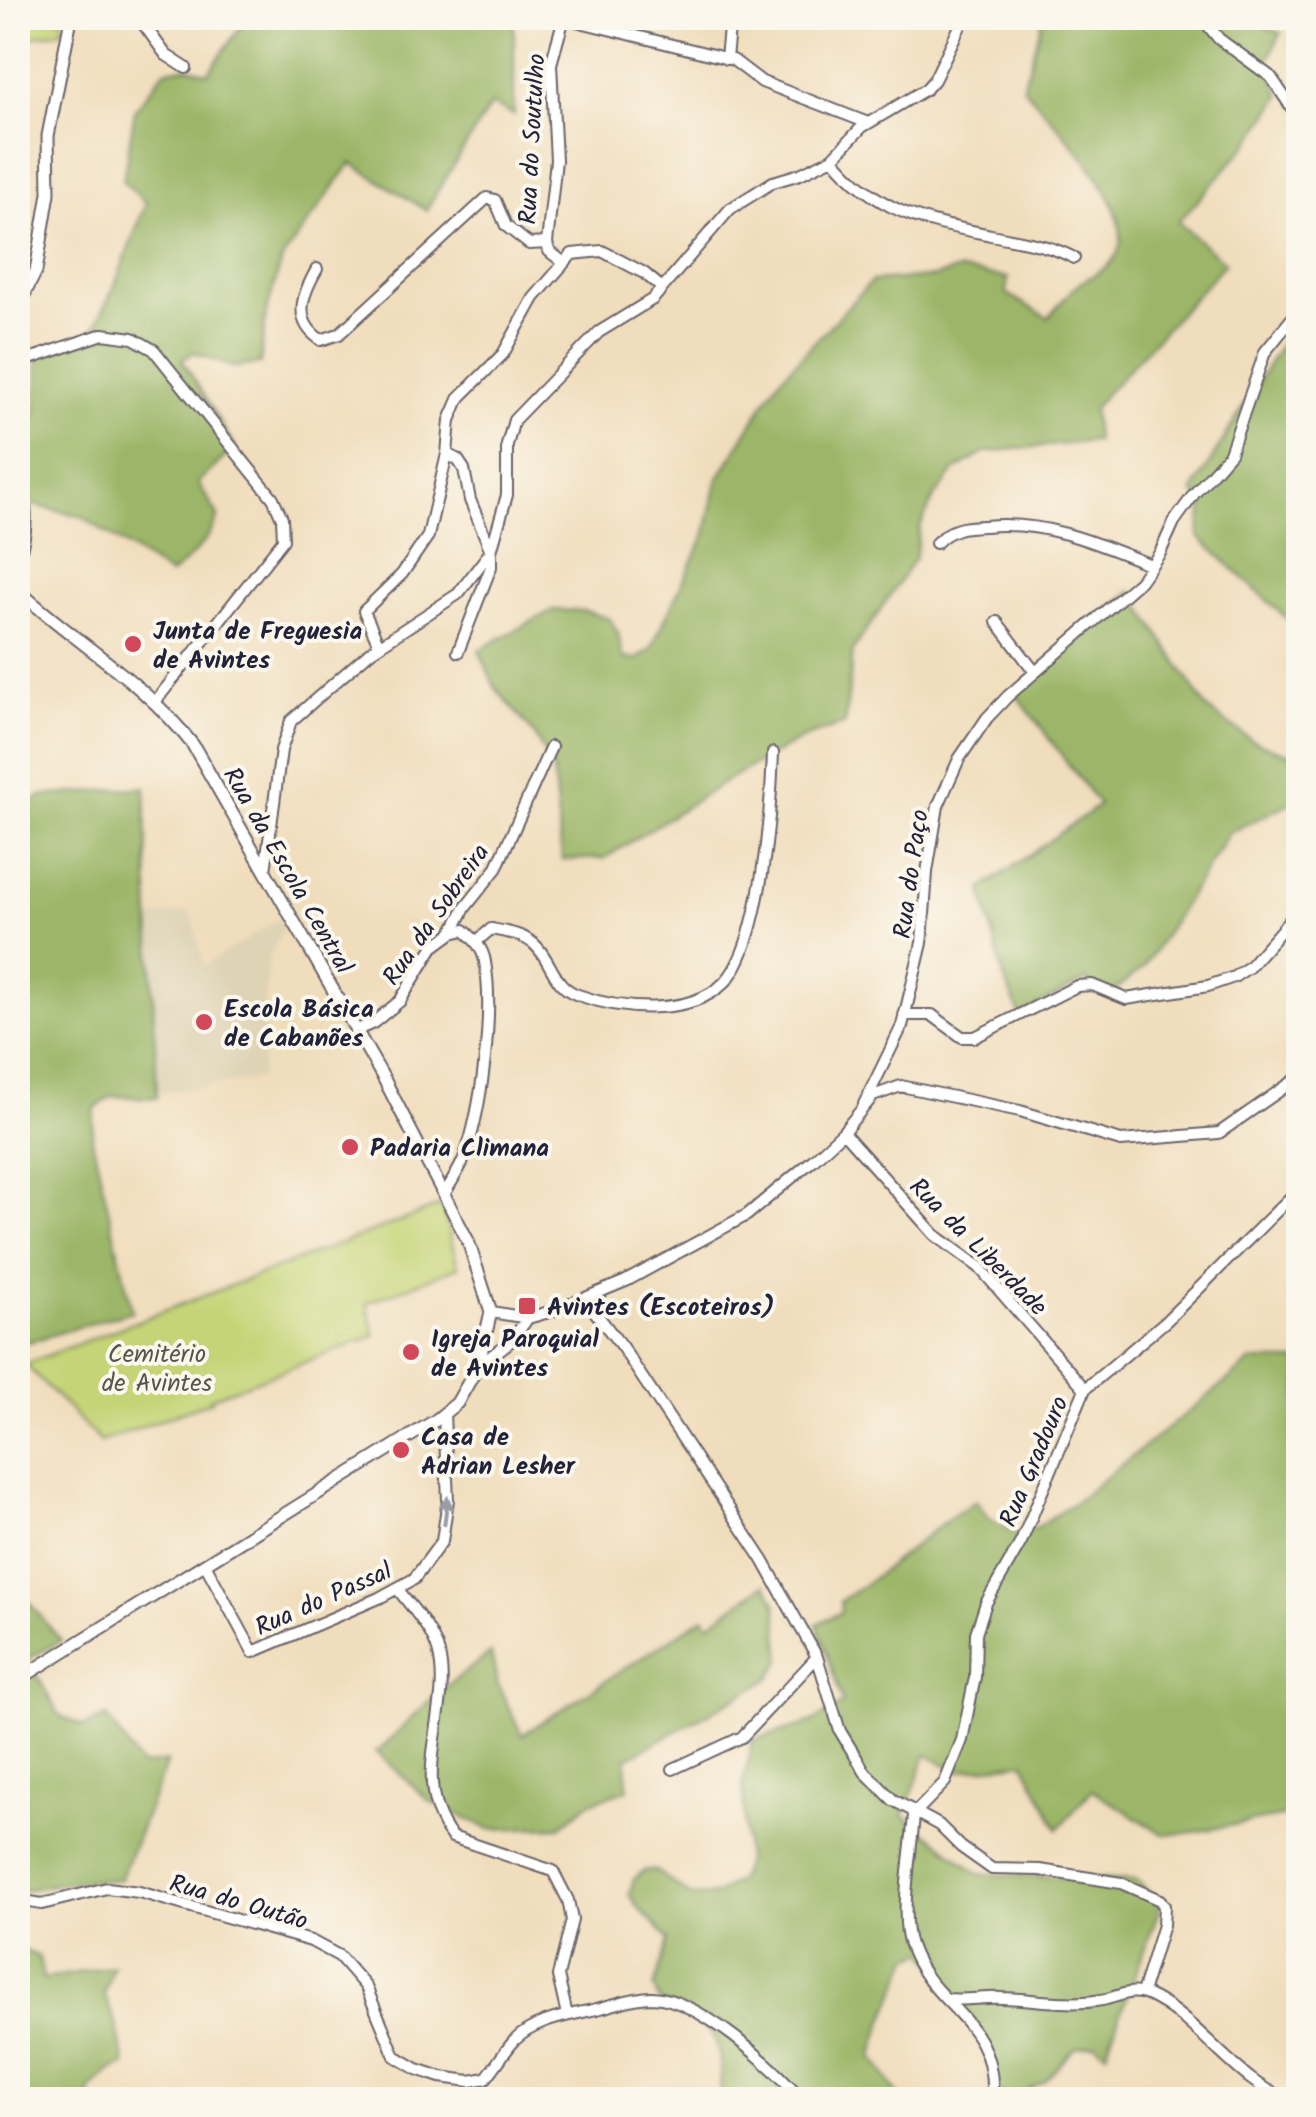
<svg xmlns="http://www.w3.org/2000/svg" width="1316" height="2117" viewBox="0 0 1316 2117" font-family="Kalam,sans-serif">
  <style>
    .built { fill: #ded3b5 }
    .green { fill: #c4d476; stroke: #737b58; stroke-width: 2.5 }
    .forest { fill: #9bb667; stroke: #5e6c51; stroke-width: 2.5 }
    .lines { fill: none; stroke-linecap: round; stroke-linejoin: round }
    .minor-casing { stroke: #6a6368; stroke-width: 14 }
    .tertiary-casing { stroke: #6a6368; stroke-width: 15 }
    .minor { stroke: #fff; stroke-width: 10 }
    .tertiary { stroke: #fff; stroke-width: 11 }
    .oneway { fill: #9c9ca7 }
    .poi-dot { fill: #d1495b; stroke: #fbf7ec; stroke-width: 4 }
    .labels { text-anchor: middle; stroke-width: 8; stroke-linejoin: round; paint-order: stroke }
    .street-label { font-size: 25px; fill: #22223b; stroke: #fbf7ec }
    .poi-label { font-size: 25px; font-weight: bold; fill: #22223b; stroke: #fbf7ec; text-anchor: start }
    .park-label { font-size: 25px; fill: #53574d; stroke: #fbf7ec }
  </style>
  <rect width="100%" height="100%" fill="#fbf7ec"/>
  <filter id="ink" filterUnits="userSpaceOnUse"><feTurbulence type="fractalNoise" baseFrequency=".01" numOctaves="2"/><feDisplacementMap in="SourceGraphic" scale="20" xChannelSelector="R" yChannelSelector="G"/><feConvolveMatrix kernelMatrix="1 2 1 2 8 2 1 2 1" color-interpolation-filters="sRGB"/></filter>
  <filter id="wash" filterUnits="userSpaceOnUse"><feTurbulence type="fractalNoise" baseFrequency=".0048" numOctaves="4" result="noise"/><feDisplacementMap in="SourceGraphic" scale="40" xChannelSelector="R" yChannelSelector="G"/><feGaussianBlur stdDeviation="2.25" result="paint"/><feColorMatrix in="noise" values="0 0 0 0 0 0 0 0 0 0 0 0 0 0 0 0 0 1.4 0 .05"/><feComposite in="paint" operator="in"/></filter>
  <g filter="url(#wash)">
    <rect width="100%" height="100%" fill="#f0ddbc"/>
    <path class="built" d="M186,912L192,914L204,966L281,918L285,925L268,959L261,1078L155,1094L128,923Z"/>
    <path class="green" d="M25,18H62L64,27L60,31L18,40V22Z
      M442,1205L458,1267L367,1303L375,1336L210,1398L211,1401L101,1442L25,1364Z"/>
    <path class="forest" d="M247,18H514V115L491,104L426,210L351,163L282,259L266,314L260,364L232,367L194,352L182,360L235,447L198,483L218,516C210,541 190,558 170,575L81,516L32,505L18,454V427L36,417L38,358L93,331L114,288L146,203L123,181L135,110L165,70L188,67L208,73Z
      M1043,18H1259L1260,25L1281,33L1267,62L1281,96L1249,143L1178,222L1225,263L1093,408L1096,441L986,452L954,471L932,501L920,527L915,558L853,650L845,724L805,737L734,776L605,858L562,860L553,769L534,734L495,687L479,650L553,610L585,611L610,619L618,633L623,658L637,659L651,649L706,533L717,481L777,382L872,281L934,277L958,270L1008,278L1006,293L1048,318C1056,309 1064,298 1073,289C1086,277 1106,272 1116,256C1143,209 1051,120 1023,87Z
      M1298,315V629L1199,537L1203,505L1193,491Z
      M1131,591L1208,710L1255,742L1298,757V799L1229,833L1144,967L1108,996L1086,980L1020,1015L1004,978L982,889L1099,805L1015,693Z
      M145,787L157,1098L111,1096L95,1109L92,1139L132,1311L18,1345V814L20,807L42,796Z
      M1252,1361H1298V1814L1188,1833L1163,1834L1092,1790L1058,1829L1024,1762L959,1771L926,1755L904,1815L979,1874L1137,1880L1161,1905L1106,2052L1095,2044L1075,2048L1044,2082L1010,2099L993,2089L992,2059L979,2028L925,1951L910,1957L879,2033L873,2056L901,2099H720C723,2038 717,2024 659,2001L654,1987L668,1940C656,1922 639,1914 629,1894L634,1879L645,1870L656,1871L691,1896L715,1895L739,1880L746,1861L743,1783L753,1740L813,1722L843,1703L817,1624L841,1612L840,1601C889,1571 927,1530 976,1501L988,1518L1017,1535L1037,1527L1078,1500Z
      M765,1584L776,1602L781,1661L769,1679L626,1759L628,1789L588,1803L560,1827L489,1829L428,1800L377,1752L375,1750L378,1752L436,1694L491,1653L497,1683L522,1735L704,1617L709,1624Z
      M18,1589L61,1641L28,1659L59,1715L84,1727L107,1717L141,1766L167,1762L120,1879L56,1884L18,1892Z
      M21,1949L39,1957L43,1979L113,1966L104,1994L117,2027L125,2065L109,2071L90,2090L89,2099H18V1950Z"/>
  </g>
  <g filter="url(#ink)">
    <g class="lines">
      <g class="minor-casing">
        <path id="minor" d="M139,18L166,55L186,68
          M564,18L733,60L762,82L868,123
          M1202,18L1219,39L1271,77L1298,117
          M18,19L19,18
          M726,59L730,18
          M833,158C878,214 924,221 991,235C1019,241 1048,244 1074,258
          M564,263L549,251L547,243L556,160L551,64L564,18
          M317,269C302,295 292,321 321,340L339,334L487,198L495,200L506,226L529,244L547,243
          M18,363L103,334L133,338L154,350L273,498L282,518L283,540L155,702
          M447,454L458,460L464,469L470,500L491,551V567L458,652
          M936,543C952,527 964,527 985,526C1044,520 1097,543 1151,565
          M997,622L1035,672
          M379,645L364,611L402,574L428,536L447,454L450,420L460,397L503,354L534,298L572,254L602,251L644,273L662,288
          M265,871L281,750L291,721L371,651L458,594L491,551L507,495V445L514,420L599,332L653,299L730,209L773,182L800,174L833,158L862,127L926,89L934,80L964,18
          M477,941L491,929C507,932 522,934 534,944C551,958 552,986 578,995C620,1010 689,1017 724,983C762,945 771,806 773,753
          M904,1015H932L962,1037H975L1077,986L1092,985L1126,999L1208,986L1234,977L1249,967L1291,919L1298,902
          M355,1031L373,1023L400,1001L433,947L452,933L465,908L496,869L551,747
          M864,1104L902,1026L922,943L927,872L938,806L959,759L987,718L1008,696L1140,581L1160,553L1174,522L1194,494L1230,453L1265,352L1298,311
          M843,1132L935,1235L979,1267L1085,1389
          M444,1195C450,1184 458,1172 463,1161C482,1112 494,1013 485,962C483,948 474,939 464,930L452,933
          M585,1299L622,1347L763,1560L817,1657L840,1731L865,1772L893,1800L939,1825L961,1847L992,1869L1040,1870L1121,1883L1160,1900L1164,1906L1163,1925L1142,1993
          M491,1312L528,1318L556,1310L626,1281L747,1215L813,1160L843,1132L873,1096L901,1086L1020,1111L1121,1141L1219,1133L1298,1078
          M478,1366L511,1341L528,1318
          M205,1564L253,1652L379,1598L414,1579L442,1541L448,1500L444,1414
          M397,1588C412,1608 433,1630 439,1654C453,1714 407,1779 452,1837L553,1871L568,1900L572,1920L558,1976L567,2015
          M673,1769L742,1737L817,1657
          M914,1814L945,1782L962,1740L975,1677L976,1633L986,1603L1021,1542L1085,1389L1166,1321L1298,1190
          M914,1814C912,1848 899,1915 910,1945C931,2008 997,2018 992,2097
          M18,1900L42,1904L107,1888L139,1892L311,1941L339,1956L366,1987L395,2056L417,2069L441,2077L470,2081L486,2078C496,2066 504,2052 514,2041C533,2021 566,2016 592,2010C612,2006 631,1997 652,1997C697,1998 774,2066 802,2100
          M947,1999C966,2001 983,1997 1002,1998C1035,1999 1069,2006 1102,2000C1118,1997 1131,1988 1147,1995C1197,2016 1240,2087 1290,2100"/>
      </g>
      <g class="tertiary-casing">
        <path id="tertiary" d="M18,307L36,271L49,193L48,136L71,18
          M18,473C26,502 29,528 18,557
          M18,590C76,643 145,682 193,745L384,1079L468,1241L491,1312L478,1366L457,1403L436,1420L18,1680"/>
      </g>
      <use href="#minor" class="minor"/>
      <use href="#tertiary" class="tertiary"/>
    </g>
    <defs><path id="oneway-solid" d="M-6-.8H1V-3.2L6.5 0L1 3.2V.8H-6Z" transform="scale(2.5)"/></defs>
    <use class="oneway" href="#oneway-solid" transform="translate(446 1511) rotate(-83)"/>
  </g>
  <g class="poi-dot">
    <circle cx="133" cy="644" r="10"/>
    <circle cx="204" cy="1022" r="10"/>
    <circle cx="350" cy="1147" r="10"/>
    <rect x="517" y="1296" width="20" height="20" rx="5"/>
    <circle cx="411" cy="1352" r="10"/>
    <circle cx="401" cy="1450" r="10"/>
  </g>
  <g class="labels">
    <g class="street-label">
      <text transform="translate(531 139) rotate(-87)" y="9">Rua do Soutulho</text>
      <text transform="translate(289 870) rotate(60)" y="9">Rua da Escola Central</text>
      <text transform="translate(910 874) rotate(-82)" y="9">Rua do Paço</text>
      <text transform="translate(435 914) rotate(-55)" y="9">Rua da Sobreira</text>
      <text transform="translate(979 1246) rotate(45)" y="9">Rua da Liberdade</text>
      <text transform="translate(1033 1461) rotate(-67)" y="9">Rua Gradouro</text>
      <text transform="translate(323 1598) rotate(-24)" y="9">Rua do Passal</text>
      <text transform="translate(239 1901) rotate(16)" y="9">Rua do Outão</text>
    </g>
    <g class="poi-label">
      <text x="153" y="639">Junta de Freguesia<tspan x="153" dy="29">de Avintes</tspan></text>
      <text x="224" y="1017">Escola Básica<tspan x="224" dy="29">de Cabanões</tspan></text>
      <text x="370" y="1156">Padaria Climana</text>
      <text x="547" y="1315">Avintes (Escoteiros)</text>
      <text x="431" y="1347">Igreja Paroquial<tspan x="431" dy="29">de Avintes</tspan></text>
      <text x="421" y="1445">Casa de<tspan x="421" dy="29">Adrian Lesher</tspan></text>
    </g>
    <g class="park-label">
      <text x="157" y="1362">Cemitério<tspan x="157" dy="29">de Avintes</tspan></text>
    </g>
  </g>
  <rect width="1316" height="2117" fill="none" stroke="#fbf7ec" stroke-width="60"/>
</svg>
